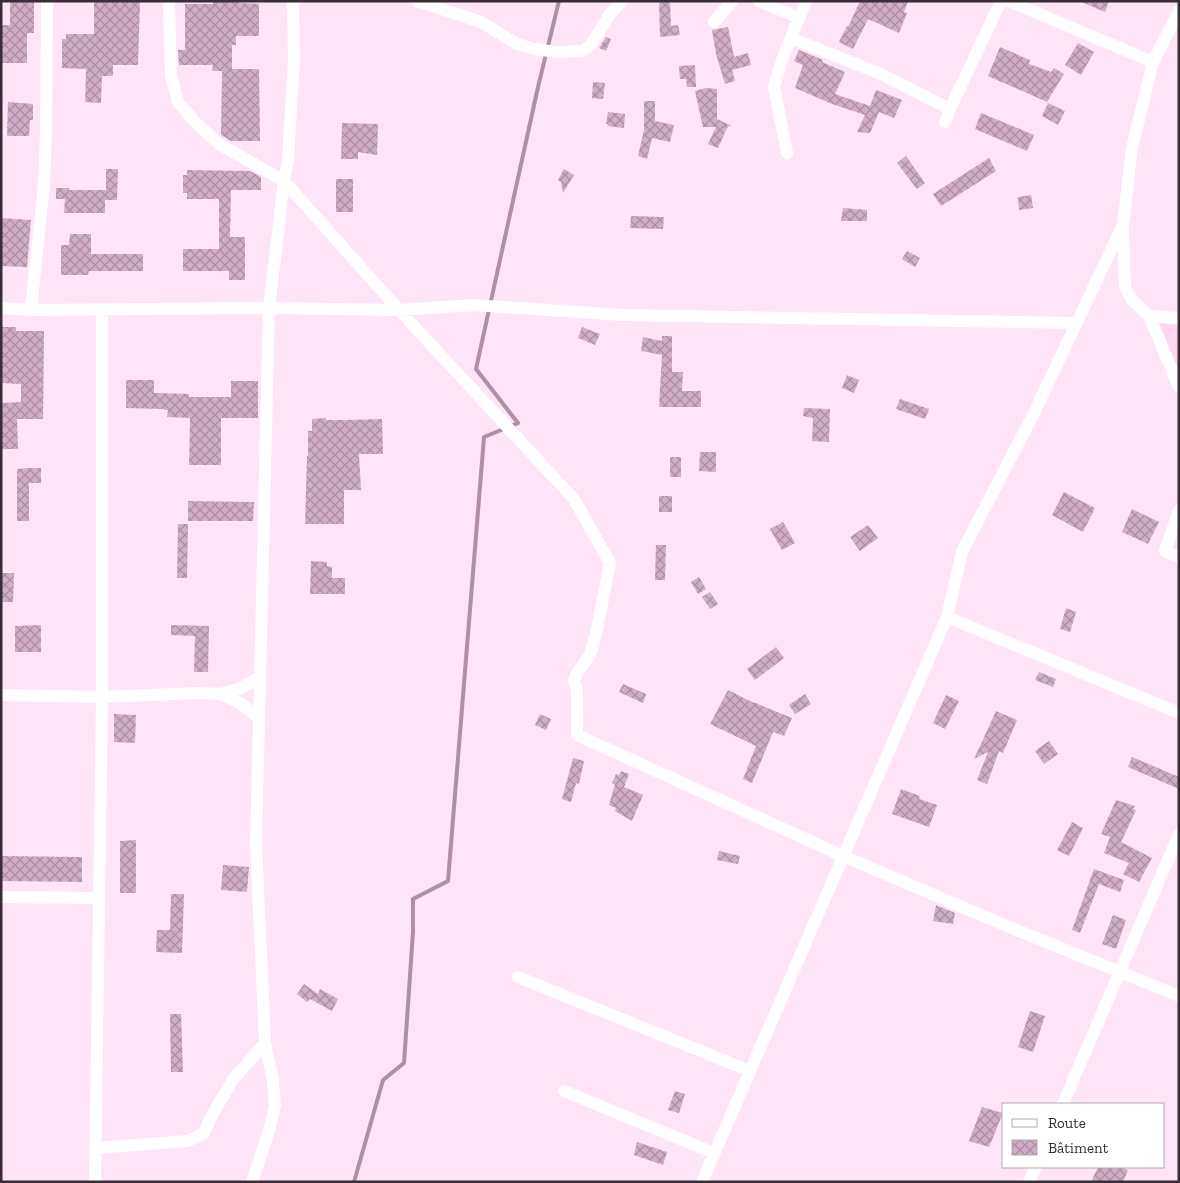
<svg xmlns="http://www.w3.org/2000/svg" width="1180" height="1183" viewBox="0 0 1180 1183" font-family="'Zilla Slab',serif">
  <style>
    .built { fill: #fdd7f2 }
    .lines { fill: none; stroke-linecap: round; stroke-linejoin: round }
    .stream { stroke: #af8ea6; stroke-width: 4 }
    .building { fill: url(#building-cross-hatch) }
    .minor { stroke: #fff; stroke-width: 12 }
  </style>
  <defs>
    <pattern id="building-cross-hatch" width="8" height="8" patternUnits="userSpaceOnUse" patternTransform="scale(1.25)"><rect width="8" height="8" fill="#d1aec7"/><path d="M0 0l8 8M0 8l8-8" fill="none" stroke="#ab8ea2"/></pattern>
  </defs>
  <rect width="100%" height="100%" fill="#fde4f6"/>
  <path class="built" d="M1160,324L1179,325V371Z"/>
  <g class="lines">
    <path class="stream" d="M354,1182L383,1080L404,1063L413,932V899L448,881L484,437L518,423L476,369L538,87L559,1"/>
  </g>
  <path class="building" d="M10,1H34V33H27V63H2V25H10Z
    M94,1H140L138,65H113V76H102L101,103L85,102L86,69L62,68V39H66V34H94Z
    M213,1H239V3L259,4V36H236V45H232V69H259L260,141H231L221,135L222,71H212L213,65H179L178,50H185V4H213Z
    M659,1H670L671,26L678,25L680,35L660,37Z
    M860,1H908L904,12L907,13L899,33L868,19L853,49L839,42L847,26L848,27Z
    M1079,1H1109L1105,12Z
    M728,27L734,57L748,53L751,65L732,70L735,81L725,84L716,54L712,30Z
    M606,37L611,39L606,51L599,48Z
    M1078,43L1094,52L1081,75L1065,65Z
    M1000,47L1030,60L1029,64L1051,72L1054,68L1064,74L1047,102L988,76Z
    M799,50L823,60L822,62L845,72L835,94L870,106L876,90L902,100L894,118L879,112L870,133L857,132L865,115L832,104L795,88L803,65L794,61Z
    M695,65L696,87H687L686,79H680L679,66Z
    M593,82L605,83L603,99L592,98Z
    M706,88L717,89V119L732,126H728L718,148L708,144L716,127H703L695,91Z
    M644,101H655V121L674,125L670,142L652,138L647,159L638,156L644,130Z
    M8,102L33,104V120H30L29,136H7Z
    M1048,103L1065,111L1058,125L1042,116Z
    M608,112L625,114L624,128L607,126L608,124H606Z
    M981,113L1034,135L1027,151L975,129Z
    M342,123L378,124L377,155L358,152V159H341Z
    M906,156L925,183L917,189L897,163Z
    M989,158L996,171L941,206L933,194Z
    M106,169H118L117,200H105V213H64L65,199H56V188H69V190H106Z
    M564,169L574,175L563,193L561,182L558,180Z
    M187,170L250,171L261,177V190H231L230,237H245V280H229V271H183V249H219V199H187V193H183V175H187Z
    M336,179H353V212H336Z
    M1031,195L1033,208L1019,210L1018,197Z
    M843,208L867,210V221H841Z
    M631,216L664,217L663,229L630,228Z
    M1,218L31,220L27,267L1,266Z
    M70,234H91V254H143V271H89L88,275H61V245H69Z
    M907,251L920,258L915,267L902,259Z
    M1,327H16V331H44L43,419H17L18,449H1V403L21,402V384L1,383Z
    M582,327L600,334L595,345L578,338Z
    M662,336H672V372H683L682,391H701V407H659L662,355L641,351L643,337L662,341Z
    M847,375L859,380L854,393L842,388Z
    M126,380H154V393L189,394V397H231V381H258V418H221V465H189L190,418L167,417L168,410H164V409L126,408Z
    M900,399L929,409L925,419L896,409Z
    M804,408L830,409L829,442L812,441L813,418L803,416Z
    M326,418V420H348L382,419L383,454H359L361,490H344V524H305L307,456H308V431H312V419Z
    M700,452H716V472L699,471Z
    M670,457H681V477H670Z
    M29,468H41V483H29V521H17V469Z
    M1064,492L1095,508L1083,532L1052,515Z
    M659,496H672V512H659Z
    M188,501L254,502L253,521H188Z
    M1132,509L1159,522L1148,544L1122,532Z
    M783,522L795,543L782,550L770,529Z
    M178,524H188L187,578H177Z
    M868,525L878,538L860,551L850,537Z
    M656,545H666L665,580H655Z
    M311,561L327,562V566L332,567V578H345V594H310Z
    M1,573H14L13,602H1Z
    M699,577L706,589L698,594L691,582Z
    M710,592L718,604L710,609L702,597Z
    M1066,608L1076,612L1070,632L1060,629Z
    M41,625V652H15V626Z
    M171,625L209,626L208,672H194L195,636L171,635Z
    M776,647L784,658L755,680L747,669Z
    M1039,672L1056,679L1053,687L1035,680Z
    M623,684L646,694L643,703L619,692Z
    M728,690L754,703L753,702L792,718L784,736L773,732L752,783L743,779L756,746L710,724Z
    M805,694L811,704L795,714L789,705Z
    M946,695L959,701L945,729L933,723Z
    M996,711L1017,720L1003,753L999,751L987,784L977,780L988,752L974,759Z
    M114,714L136,715L135,743L114,742Z
    M540,714L551,719L546,730L535,725Z
    M1049,741L1058,754L1044,764L1035,751Z
    M1132,757L1179,777V789L1128,767Z
    M573,758L584,761L579,784L576,783L571,802L562,799Z
    M621,771L629,774L624,787L643,795L632,821L615,811L616,808L609,805L615,784L612,783L616,774L619,775Z
    M901,789L920,796L919,799L937,805L929,827L892,814Z
    M1116,800L1135,806L1133,809L1136,810L1121,842L1152,858L1139,882L1123,874L1129,863L1104,853L1110,837L1101,834Z
    M1072,822L1083,828L1069,856L1057,850Z
    M136,840V893H120V841Z
    M719,851L740,856L738,864L717,860Z
    M1,856L82,857V882L1,881Z
    M223,865L249,867L247,892L221,890Z
    M1094,869L1124,880L1120,892L1099,884L1080,933L1072,930Z
    M171,894H184L182,953L156,952L157,930H170Z
    M936,905L955,913L953,924L933,921Z
    M1113,915L1126,920L1116,949L1102,944Z
    M304,984L318,994L320,989L338,999L332,1011L310,999L307,1002L297,994Z
    M1030,1011L1045,1016L1033,1052L1018,1047Z
    M170,1014H181L183,1072H171Z
    M675,1091L685,1094L679,1113L668,1110Z
    M982,1107L1003,1113L989,1147L969,1141Z
    M637,1142L667,1152L663,1165L634,1155Z
    M1098,1167H1121L1128,1170L1123,1182H1091Z"/>
  <g class="lines">
    <path class="minor" d="M169,1L171,75L178,102L195,122L219,144L284,181L399,310L574,499L610,563L596,634L590,655L577,673L574,680L577,691V735L843,856L1009,927L1179,996
      M417,1L481,22L517,44L534,49L557,52L583,51L591,45L610,14L622,1
      M759,1L799,18
      M1009,1L1153,62
      M714,22L732,1
      M791,38L881,74L950,109
      M945,122L950,109L1001,1
      M787,153L774,86L783,57L806,1
      M1123,228L1125,287L1132,300L1149,316L1179,318
      M1,308L31,310L269,308L399,310L473,305L622,315L1077,323
      M31,310L44,184L46,132L47,1
      M1149,316L1179,387
      M1179,510L1165,551L1179,557
      M947,617L1179,713
      M221,694L241,688L260,677
      M1,695L102,697L200,693L221,694L240,703L259,718
      M1,897L99,898
      M518,977L750,1071
      M564,1091L714,1153
      M1063,1104L1179,834
      M95,1148L188,1141L204,1133L212,1115L232,1081L265,1043
      M95,1182L102,697V310
      M252,1182L269,1131L275,1106L273,1081L265,1043L256,843L269,308L284,181L288,160L294,59L293,1
      M702,1182L947,617L962,552L1034,413L1123,225L1132,148L1153,62L1179,11
      M1029,1182L1036,1167"/>
  </g>
  <rect width="1180" height="1183" fill="none" stroke="#392d36" stroke-width="5"/>
  <rect x="1002" y="1103" width="162" height="65" fill="#ffffff" stroke="#b0abaf"/>
  <rect x="1012" y="1119" width="25" height="8" fill="#ffffff" stroke="#b0abaf"/>
  <text x="1048" y="1128" font-size="15" fill="#392d36">Route</text>
  <rect x="1012" y="1140" width="25" height="15" fill="url(#building-cross-hatch)" stroke="#b0abaf"/>
  <text x="1048" y="1153" font-size="15" fill="#392d36">Bâtiment</text>
</svg>
